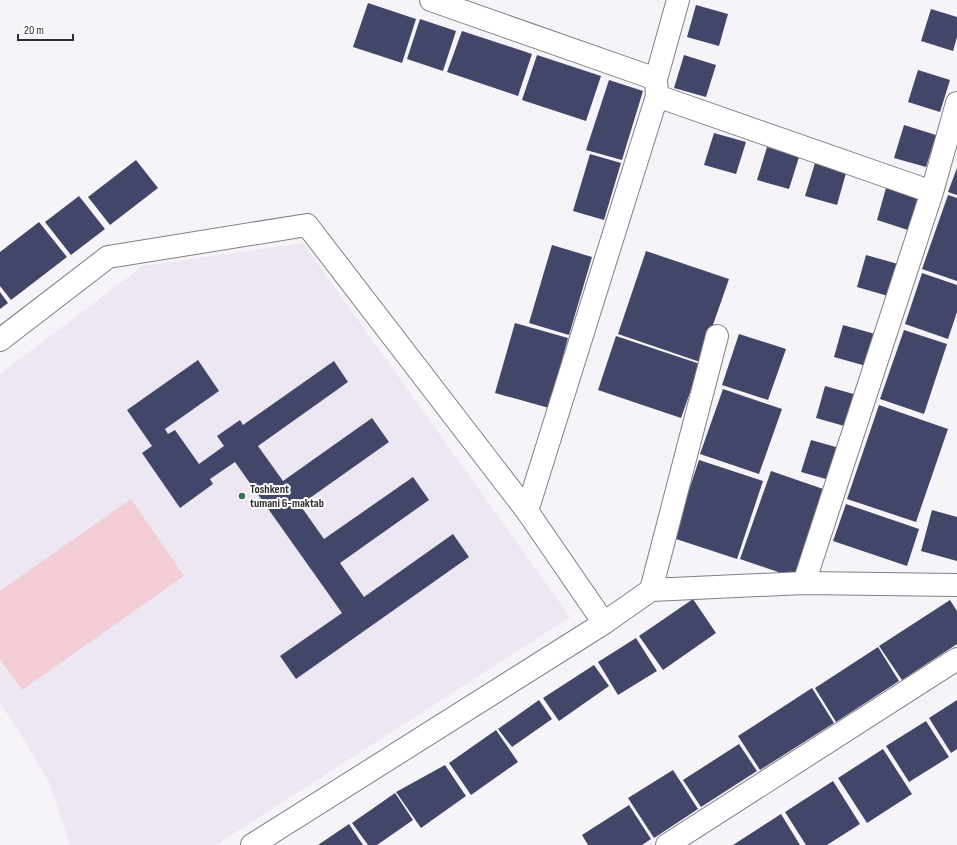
<svg xmlns="http://www.w3.org/2000/svg" width="957" height="845" viewBox="0 0 957 845" font-family="'Sofia Sans Condensed',sans-serif">
  <style>
    .built { fill: #ede7f4 }
    .green { fill: #f3ced7 }
    .building { fill: #424668 }
    .lines { fill: none; stroke-linecap: round; stroke-linejoin: round }
    .minor-casing { stroke: #817f84; stroke-width: 24 }
    .minor { stroke: #fff; stroke-width: 22 }
    .poi-dot { fill: #35705a; stroke: #fff; stroke-width: 1.5 }
    .labels { text-anchor: middle; stroke-width: 4; stroke-linejoin: round; paint-order: stroke }
    .poi-label { font-size: 12px; font-weight: bold; fill: #2e2d2f; stroke: #fff; text-anchor: start }
  </style>
  <rect width="100%" height="100%" fill="#f6f4f9"/>
  <path class="built" d="M303,243L570,617L216,845H70L49,782L14,723L0,704V374L143,266Z"/>
  <path class="green" d="M131,499L184,576L22,690L0,659V591Z"/>
  <path class="building" d="M368,3L416,19L402,63L353,47Z
    M696,5L728,14L719,46L687,37Z
    M931,9L957,17V37L953,51L921,41Z
    M420,19L456,31L443,71L407,59Z
    M462,31L532,54L518,96L447,72Z
    M537,55L601,76L586,121L522,100Z
    M684,55L716,65L706,97L674,88Z
    M918,70L950,80L940,112L908,102Z
    M609,80L643,91L622,160L586,150Z
    M904,125L936,135L926,167L894,158Z
    M714,133L746,142L736,174L704,165Z
    M767,147L799,157L789,189L757,180Z
    M590,154L621,163L604,220L573,211Z
    M136,160L158,188L110,225L88,197Z
    M815,163L846,173L837,205L805,196Z
    M957,168V195L948,192Z
    M886,188L918,197L908,230L877,220Z
    M948,195L957,198V281L922,269Z
    M79,196L105,229L71,255L45,222Z
    M39,222L67,257L11,300L0,286V252Z
    M552,245L592,257L569,335L529,323Z
    M646,251L729,279L700,362L618,334Z
    M866,255L898,264L888,296L857,287Z
    M922,273L957,285V312L948,339L905,324Z
    M0,292L8,303L0,309Z
    M515,323L568,338L549,408L495,393Z
    M843,325L875,334L866,366L834,357Z
    M904,330L947,344L924,414L880,399Z
    M739,334L786,349L768,400L722,385Z
    M616,336L700,364L681,418L598,390Z
    M198,360L219,391L165,429L168,434L175,430L199,464L224,446L217,436L240,420L243,425L334,361L348,382L258,446L283,481L372,418L389,442L300,505L324,539L413,477L429,500L340,563L364,597L453,534L469,557L296,679L280,656L342,613L235,462L210,479L213,484L180,508L142,453L152,446L127,410Z
    M825,386L857,395L848,427L816,418Z
    M723,389L782,409L759,474L700,454Z
    M879,405L948,429L916,522L847,499Z
    M811,440L843,449L833,481L801,472Z
    M699,460L763,481L737,559L673,538Z
    M771,471L826,490L796,578L740,559Z
    M846,504L919,529L907,566L833,541Z
    M932,510L957,517V561L921,551Z
    M693,599L716,633L663,670L639,636Z
    M950,600L957,611V644L902,680L879,646Z
    M636,638L657,671L618,695L598,662Z
    M878,647L899,681L836,722L815,688Z
    M594,665L609,686L559,721L543,698Z
    M812,688L834,723L760,770L738,736Z
    M539,700L552,719L512,747L498,729Z
    M957,700V749L951,753L929,718Z
    M926,721L949,757L909,782L886,746Z
    M496,730L518,762L471,795L449,763Z
    M739,744L757,771L701,807L683,780Z
    M883,749L912,794L867,823L838,778Z
    M445,765L466,796L421,828L396,792Z
    M673,770L698,809L654,838L628,798Z
    M833,781L860,824L827,845H806L785,812Z
    M395,793L413,820L377,845H368L352,823Z
    M629,805L651,839L642,845H588L582,835Z
    M781,814L800,845H733Z
    M349,824L363,845H318Z"/>
  <g class="lines">
    <g class="minor-casing">
      <path id="minor" d="M431,0L656,79
        M657,96L932,192
        M0,340L108,257L307,225L527,511L604,623
        M527,511L657,96L656,79L678,0
        M804,583L932,192L957,103
        M651,590L717,336
        M252,845L604,623L651,590L804,583L957,585
        M667,845L957,659"/>
    </g>
    <use href="#minor" class="minor"/>
  </g>
  <circle class="poi-dot" cx="242" cy="496" r="4"/>
  <g class="labels">
    <g class="poi-label">
      <text x="250" y="493">Toshkent<tspan x="250" dy="14">tumani 6-maktab</tspan></text>
    </g>
  </g>
  <path d="M18 34v6h55v-6" fill="none" stroke="#2e2d2f" stroke-width="2"/>
  <text x="24" y="34" font-size="12" fill="#2e2d2f" stroke="#ffffff" stroke-width="3" paint-order="stroke">20 m</text>
</svg>
